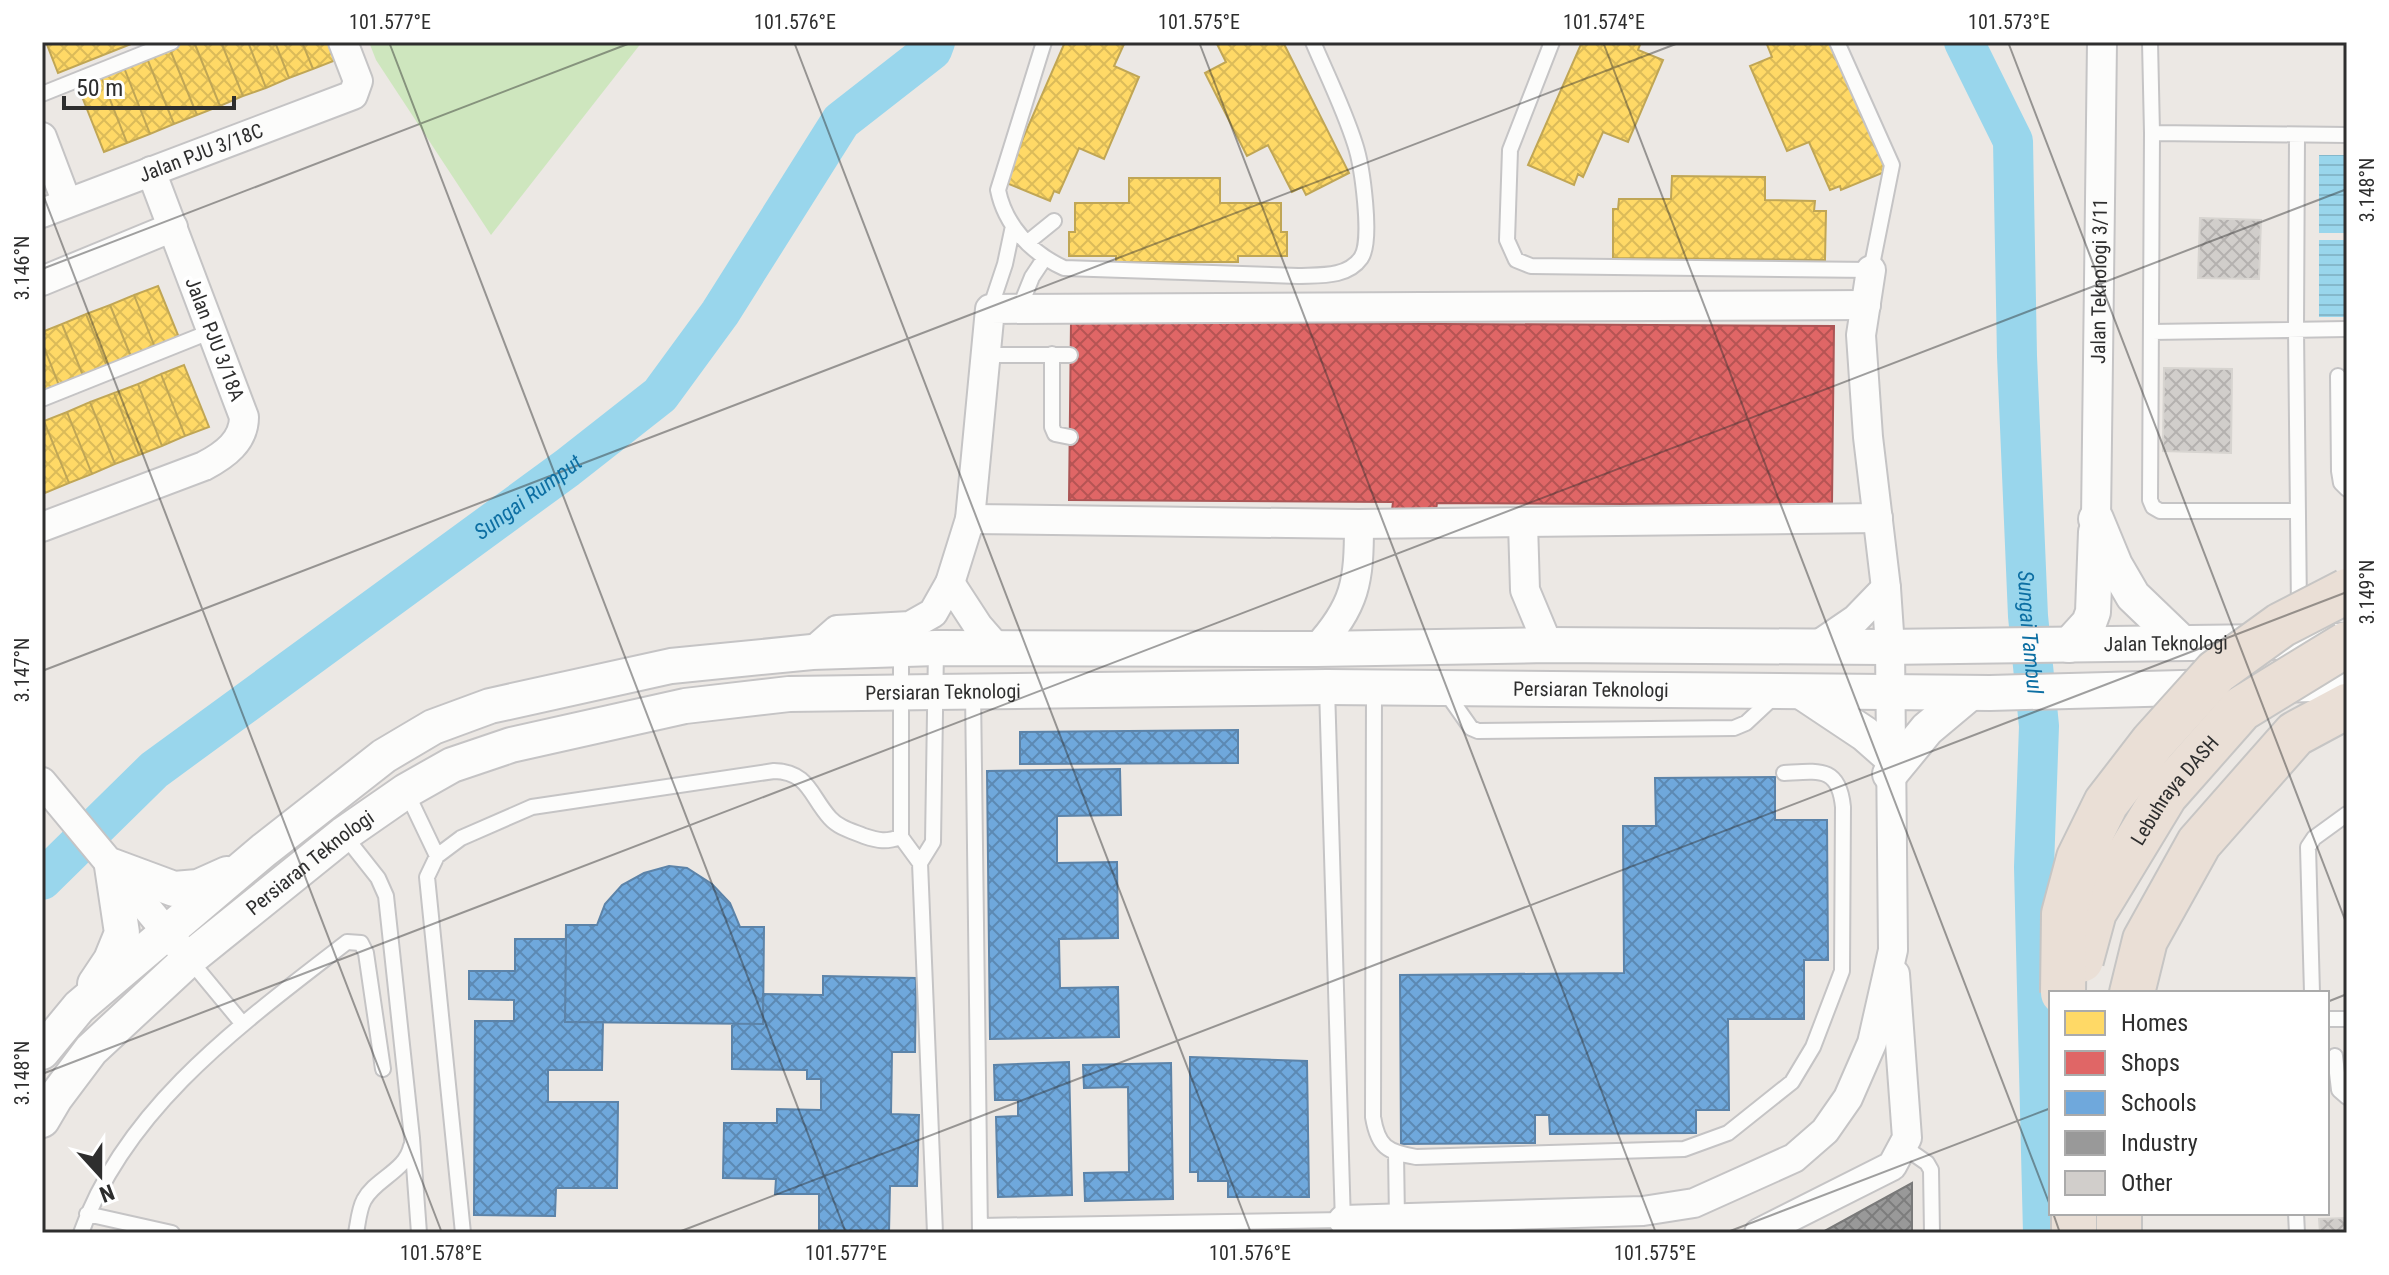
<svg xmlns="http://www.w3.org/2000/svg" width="2389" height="1275" viewBox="0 0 2389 1275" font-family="'Roboto Condensed',sans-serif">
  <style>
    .park { fill: #cee6be }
    .water { fill: url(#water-rules) }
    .homes { fill: url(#homes-cross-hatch); stroke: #c0a655; stroke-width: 2 }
    .shops { fill: url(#shops-cross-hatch); stroke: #ab5555; stroke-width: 2 }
    .schools { fill: url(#schools-cross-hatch); stroke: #5c83a8; stroke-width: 2 }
    .industry { fill: url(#industry-cross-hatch); stroke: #797979; stroke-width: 2 }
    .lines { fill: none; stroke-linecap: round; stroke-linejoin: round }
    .river { stroke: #99d6ec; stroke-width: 40 }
    .building { fill: url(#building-cross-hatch); stroke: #d7d4d0; stroke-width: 2 }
    .service-casing { stroke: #c5c4c5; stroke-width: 18 }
    .minor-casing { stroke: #c5c4c5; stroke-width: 32 }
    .tertiary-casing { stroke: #c5c4c5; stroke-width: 38 }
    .motorway-casing { stroke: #c6c5c4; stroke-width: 48 }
    .service { stroke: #fcfcfb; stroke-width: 14 }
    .minor { stroke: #fcfcfb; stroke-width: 28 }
    .tertiary { stroke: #fcfcfb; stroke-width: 34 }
    .motorway { stroke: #eadfd6; stroke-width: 44 }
    .motorway-bridge-casing { stroke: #c6c5c4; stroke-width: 48; stroke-linecap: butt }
    .motorway-bridge { stroke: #eadfd6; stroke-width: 44 }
    .ticks { fill: none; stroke: #2e2e2e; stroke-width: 2; stroke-opacity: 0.45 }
    .labels { text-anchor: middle; stroke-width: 8; stroke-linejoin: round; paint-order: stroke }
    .street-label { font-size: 20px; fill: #2e2e2e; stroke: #fff }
    .water-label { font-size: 22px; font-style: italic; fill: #0d6fa3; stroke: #fff }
    .neatline { fill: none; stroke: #2e2e2e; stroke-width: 3 }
    .ticks-label { font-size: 20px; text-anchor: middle; fill: #2e2e2e }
  </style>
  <defs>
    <pattern id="water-rules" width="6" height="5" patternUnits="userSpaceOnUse" patternTransform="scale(2)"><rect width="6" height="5" fill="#99d6ec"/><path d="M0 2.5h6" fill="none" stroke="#84b8cb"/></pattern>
    <pattern id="homes-cross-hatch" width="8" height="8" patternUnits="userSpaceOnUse" patternTransform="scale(2)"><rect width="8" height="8" fill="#ffd966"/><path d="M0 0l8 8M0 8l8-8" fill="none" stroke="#dbbb59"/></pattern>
    <pattern id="shops-cross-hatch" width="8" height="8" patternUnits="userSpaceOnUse" patternTransform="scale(2)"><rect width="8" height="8" fill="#e06666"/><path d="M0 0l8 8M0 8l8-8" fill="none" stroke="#b65454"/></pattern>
    <pattern id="schools-cross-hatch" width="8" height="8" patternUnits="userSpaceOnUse" patternTransform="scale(2)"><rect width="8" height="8" fill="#6fa8dc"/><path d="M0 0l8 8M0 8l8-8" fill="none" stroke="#5c89b3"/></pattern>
    <pattern id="industry-cross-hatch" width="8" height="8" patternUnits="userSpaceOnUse" patternTransform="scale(2)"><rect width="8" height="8" fill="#999"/><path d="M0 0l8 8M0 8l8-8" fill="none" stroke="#7d7d7d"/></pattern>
    <pattern id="building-cross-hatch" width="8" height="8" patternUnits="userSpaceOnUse" patternTransform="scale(2)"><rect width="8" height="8" fill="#d1cecb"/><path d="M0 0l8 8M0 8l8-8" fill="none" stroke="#b4b1af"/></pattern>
  </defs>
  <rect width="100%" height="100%" fill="#ece8e4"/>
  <path class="park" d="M369,42H642L491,235L376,60Z"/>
  <path class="water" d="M2319,155H2347V233H2319Z
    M2319,240H2347V317H2319Z"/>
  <path class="homes" d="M46,42H136L58,73Z
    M181,42H194L220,106L197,115L169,47Z
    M194,42H221L243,96L220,106Z
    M221,42H248L266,88L243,96Z
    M248,42H275L289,78L266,88Z
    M275,42H302L313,69L289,78Z
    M302,42H329L336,60L313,69Z
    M1065,42H1125L1114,66L1139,77L1104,159L1079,148L1059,193L1054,191L1050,201L1004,182Z
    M1216,42H1283L1349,173L1306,195L1302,187L1292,192L1268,145L1247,156L1205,73L1226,62Z
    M1582,42H1641L1638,50L1663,60L1628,142L1603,132L1583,177L1578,174L1574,185L1528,165Z
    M1766,42H1831L1887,171L1841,190L1840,186L1830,190L1809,142L1787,151L1750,66L1772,57Z
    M169,47L197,115L174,124L146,56Z
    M146,56L174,124L150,134L123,65Z
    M123,65L150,134L127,143L100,74Z
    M100,74L127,143L104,152L77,84Z
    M1672,176L1765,177V200L1815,201L1814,211H1826L1825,260L1613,258V209H1618L1619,199H1671Z
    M1129,178H1220V203H1281V232H1287V256H1238V262H1116V256H1069V232H1075V203H1129Z
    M158,286L180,340L156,350L134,295Z
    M134,295L156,350L132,359L110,305Z
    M110,305L132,359L108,369L86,314Z
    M86,314L108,369L84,378L62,324Z
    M62,324L84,378L60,388L42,342V332Z
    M42,342L60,388L42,395Z
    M184,365L209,427L185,436L161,374Z
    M161,374L185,436L162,446L138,384Z
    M138,384L162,446L139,455L114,393Z
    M114,393L139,455L115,464L90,402Z
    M90,402L115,464L92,474L67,412Z
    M67,412L92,474L69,483L44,421Z
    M44,421L69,483L45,493L42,485Z"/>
  <path class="shops" d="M1071,322L1834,326L1832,505L1437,503L1436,510H1392L1393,502L1069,500Z"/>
  <path class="schools" d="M1238,730V763L1020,764V732Z
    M1120,769L1121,815L1057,816V863L1117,862L1118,938L1059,939L1060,988L1118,987L1119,1037L990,1039L987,771Z
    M1775,777V820H1827L1828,960H1804V1019H1728L1729,1110H1696V1133L1550,1134L1549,1115H1535V1143L1401,1144L1400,975L1624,973L1623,826H1656L1655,778Z
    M669,866L687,868L712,884L730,903L740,927H764L763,1024L565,1022L566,925H597L605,904L622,885L644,873Z
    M515,939H566L565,1022H603L602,1070H548V1102H618L617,1188H556L555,1216L474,1215L475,1021H514V1000L469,999V971H515Z
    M823,976L916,978L915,1052H892L891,1114L919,1115L917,1186H890L889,1233H819V1194H775L776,1179L723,1178L724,1123H777V1109L821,1110V1079H807V1070L732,1069V1024H763V994L823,995Z
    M1190,1057L1307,1061L1309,1197H1228V1181H1198V1172H1190Z
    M1069,1062L1072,1195L998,1197L996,1117L1018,1116V1100H995L994,1065Z
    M1171,1063L1173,1199L1085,1201L1084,1173L1129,1172L1128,1087L1084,1088L1083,1065Z"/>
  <path class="industry" d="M1912,1183V1233H1821Z"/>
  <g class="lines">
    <g class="river">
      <path id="s1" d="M1964,42L2013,141L2017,356L2028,616L2039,726L2034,867L2043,1233"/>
      <path id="s2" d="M42,880L154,770L567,468L660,395L720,313L841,121L932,50L935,42"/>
    </g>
  </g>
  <path class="building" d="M2200,218L2261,220L2259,279L2198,278Z
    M2164,368L2232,369L2231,453L2163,451Z
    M2347,1218V1233H2320L2319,1219Z"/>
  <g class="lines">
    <g class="service-casing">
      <path id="service" d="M1044,42L998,190C1005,225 1031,253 1064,268L1298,276C1319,275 1347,278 1361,258C1373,241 1362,165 1355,144C1344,109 1327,75 1313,42
        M1552,42L1510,150L1507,240L1516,260L1531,266L1871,270L1892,165L1837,42
        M2150,42L2152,133L2150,500L2153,507L2160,511H2297
        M42,94L172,42
        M2152,133L2347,135
        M2297,135L2296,329L2299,610
        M1028,242L1054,221
        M990,309L1005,264L1013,226
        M1019,309L1032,277L1044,259
        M2151,332L2347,329
        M1052,354V427L1055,434L1070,437
        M985,355H1070
        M2338,376L2339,471L2341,483L2347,489
        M42,399L212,331
        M901,650V837L920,863
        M1327,688L1343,1223
        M1374,688L1373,1117C1378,1147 1387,1152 1416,1157L1684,1149L1728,1133L1792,1082L1813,1047L1842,971L1843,807C1839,766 1819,771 1784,773
        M1445,691L1471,728L1478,731L1734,728L1746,723L1776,695
        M973,692L980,1233
        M406,791L437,856
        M344,835L378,878L386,896L412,1138L419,1233
        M189,959L242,1023
        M2312,993L2308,847L2314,838L2347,814
        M2327,1019H2347
        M2335,1056L2339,1090L2347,1097
        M1904,1147L1927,1163L1931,1170L1932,1233
        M1396,1153L1397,1219
        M2296,1213L2297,1233
        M87,1214L172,1233
        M980,1226L1343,1220
        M81,1233C126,1106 244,1022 347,942L361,943L366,953L383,1069
        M356,1233C358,1223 359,1209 364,1200C375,1179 406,1171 411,1146
        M463,1233L427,877L437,856L461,838L532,807L774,771C809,772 810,796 830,818C839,828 852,831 864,836C879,841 886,842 901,837
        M935,1233L920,863L933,842L936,649"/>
    </g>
    <g class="minor-casing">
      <g id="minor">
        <path d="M42,137L67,203"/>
        <path id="s3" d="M42,213L353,95L358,81L343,42"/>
        <path d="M42,281L173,227"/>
        <path d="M970,519L1359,524L1878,518"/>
        <path id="s4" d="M2096,519L2102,42"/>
        <path d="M1523,523L1525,590L1548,645"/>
        <path d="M42,527L204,466C225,455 244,441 244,417L151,171"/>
        <path d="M950,583L978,626L998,649"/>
        <path d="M1815,647L1856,619L1886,588"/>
        <path d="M1316,649C1356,606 1359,581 1359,524"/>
        <path d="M812,652L837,630L910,626L933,613L950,583L970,519L990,309L1866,305"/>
        <path d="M42,782L180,948"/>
        <path d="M1343,1220L1643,1211L1694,1203L1794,1158L1825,1131L1848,1098L1872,1043L1893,950L1890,647L1886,588L1868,437L1861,335L1871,270"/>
        <path d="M1759,1233L1892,1166L1907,1138L1895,974"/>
      </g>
    </g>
    <g class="tertiary-casing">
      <g id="tertiary">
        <path d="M2096,519L2115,565L2133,596L2182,643"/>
        <path d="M2069,645L2089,623L2093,612L2096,532"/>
        <path d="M2279,685L2347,683"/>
        <path d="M1802,692L1865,734L1890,756"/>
        <path d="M1890,774L1927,729L1970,693"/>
        <path d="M95,984L111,960L122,933L112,866L174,889L198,887L227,874"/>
        <path id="s5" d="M42,1052L79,1007L264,850L384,756L433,727L490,706L671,666L812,652L936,648L1316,649L1548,645L1885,647L2347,641"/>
        <path id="s6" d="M42,1120L55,1098L91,1050L189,959L344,834L406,791L452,765L511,745L685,706L789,694L935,692L1327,687L1990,693L2219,687"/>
      </g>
    </g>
    <g class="motorway-casing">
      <path id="motorway" d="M2132,993L2145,940L2199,843L2295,734L2347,706
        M2074,1213V1233
        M2119,1233V1213"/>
    </g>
    <use href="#service" class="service"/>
    <use href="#minor" class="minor"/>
    <use href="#tertiary" class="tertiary"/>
    <use href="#motorway" class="motorway"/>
    <g class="motorway-bridge-casing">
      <g id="motorway-bridge">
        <path id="s7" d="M2081,960L2094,912L2165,795L2241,709L2347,644"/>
        <path d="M2063,993L2064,914L2079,858L2106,803L2153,742L2216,672L2281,625L2347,591"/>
      </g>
    </g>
    <use href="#motorway-bridge" class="motorway-bridge"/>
  </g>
  <path class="ticks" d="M389,42L846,1233M794,42L1251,1233M1199,42L1656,1233M1603,42L2051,1208M2008,42L2347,925M42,192L442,1233M42,269L633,42M42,671L1681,42M2327,1002L2347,994M42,1074L2347,189M2053,1213L2060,1233M676,1233L2347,592M1725,1233L2051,1108"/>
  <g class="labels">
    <g class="street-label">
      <text dy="7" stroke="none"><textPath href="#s3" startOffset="170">Jalan PJU 3/18C</textPath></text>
      <text dy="7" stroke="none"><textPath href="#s4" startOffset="238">Jalan Teknologi 3/11</textPath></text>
      <text transform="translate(215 339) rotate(69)" y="7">Jalan PJU 3/18A</text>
      <text dy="7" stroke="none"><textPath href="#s5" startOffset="2252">Jalan Teknologi</textPath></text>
      <text dy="7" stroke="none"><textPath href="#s6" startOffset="1694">Persiaran Teknologi</textPath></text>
      <text dy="7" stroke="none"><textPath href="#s6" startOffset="1046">Persiaran Teknologi</textPath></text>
      <text dy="7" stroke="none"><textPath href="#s7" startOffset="196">Lebuhraya DASH</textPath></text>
      <text dy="7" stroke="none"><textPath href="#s6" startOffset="374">Persiaran Teknologi</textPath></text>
    </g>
    <g class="water-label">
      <text dy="8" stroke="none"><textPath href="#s2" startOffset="620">Sungai Rumput</textPath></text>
      <text dy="8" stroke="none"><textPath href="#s1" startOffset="602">Sungai Tambul</textPath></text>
    </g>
  </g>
  <rect width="2389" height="1275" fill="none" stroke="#ffffff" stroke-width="88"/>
  <rect x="2049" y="991" width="280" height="224" fill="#ffffff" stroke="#ababab" stroke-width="2"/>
  <rect x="2065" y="1011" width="40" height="24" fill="#ffd966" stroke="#ababab" stroke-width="2"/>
  <text x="2121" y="1031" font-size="24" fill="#2e2e2e">Homes</text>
  <rect x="2065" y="1051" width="40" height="24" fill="#e06666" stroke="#ababab" stroke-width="2"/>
  <text x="2121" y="1071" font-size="24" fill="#2e2e2e">Shops</text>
  <rect x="2065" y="1091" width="40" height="24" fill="#6fa8dc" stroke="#ababab" stroke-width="2"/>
  <text x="2121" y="1111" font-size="24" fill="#2e2e2e">Schools</text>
  <rect x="2065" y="1131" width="40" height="24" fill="#999999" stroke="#ababab" stroke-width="2"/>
  <text x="2121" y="1151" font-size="24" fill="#2e2e2e">Industry</text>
  <rect x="2065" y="1171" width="40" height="24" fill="#d1cecb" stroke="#ababab" stroke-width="2"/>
  <text x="2121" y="1191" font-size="24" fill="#2e2e2e">Other</text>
  <g transform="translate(100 1175) rotate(159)" stroke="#ffffff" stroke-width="6" paint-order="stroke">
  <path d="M0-6L14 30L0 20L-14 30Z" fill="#2e2e2e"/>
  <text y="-12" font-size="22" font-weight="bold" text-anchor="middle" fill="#2e2e2e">N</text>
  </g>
  <path d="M64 96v12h170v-12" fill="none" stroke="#2e2e2e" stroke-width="4"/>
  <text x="76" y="96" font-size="24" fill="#2e2e2e" stroke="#ffffff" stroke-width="6" paint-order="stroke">50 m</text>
  <rect x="44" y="44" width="2301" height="1187" class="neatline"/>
  <g class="ticks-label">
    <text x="390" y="29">101.577°E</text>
    <text x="795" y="29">101.576°E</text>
    <text x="1199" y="29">101.575°E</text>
    <text x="1604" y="29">101.574°E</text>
    <text x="2009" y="29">101.573°E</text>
    <text transform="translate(2367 190) rotate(-90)" y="7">3.148°N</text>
    <text transform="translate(22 268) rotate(-90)" y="7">3.146°N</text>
    <text transform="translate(2367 592) rotate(-90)" y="7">3.149°N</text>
    <text transform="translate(22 670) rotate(-90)" y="7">3.147°N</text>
    <text transform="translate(22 1073) rotate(-90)" y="7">3.148°N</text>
    <text x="441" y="1260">101.578°E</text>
    <text x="846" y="1260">101.577°E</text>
    <text x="1250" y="1260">101.576°E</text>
    <text x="1655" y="1260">101.575°E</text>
  </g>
</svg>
